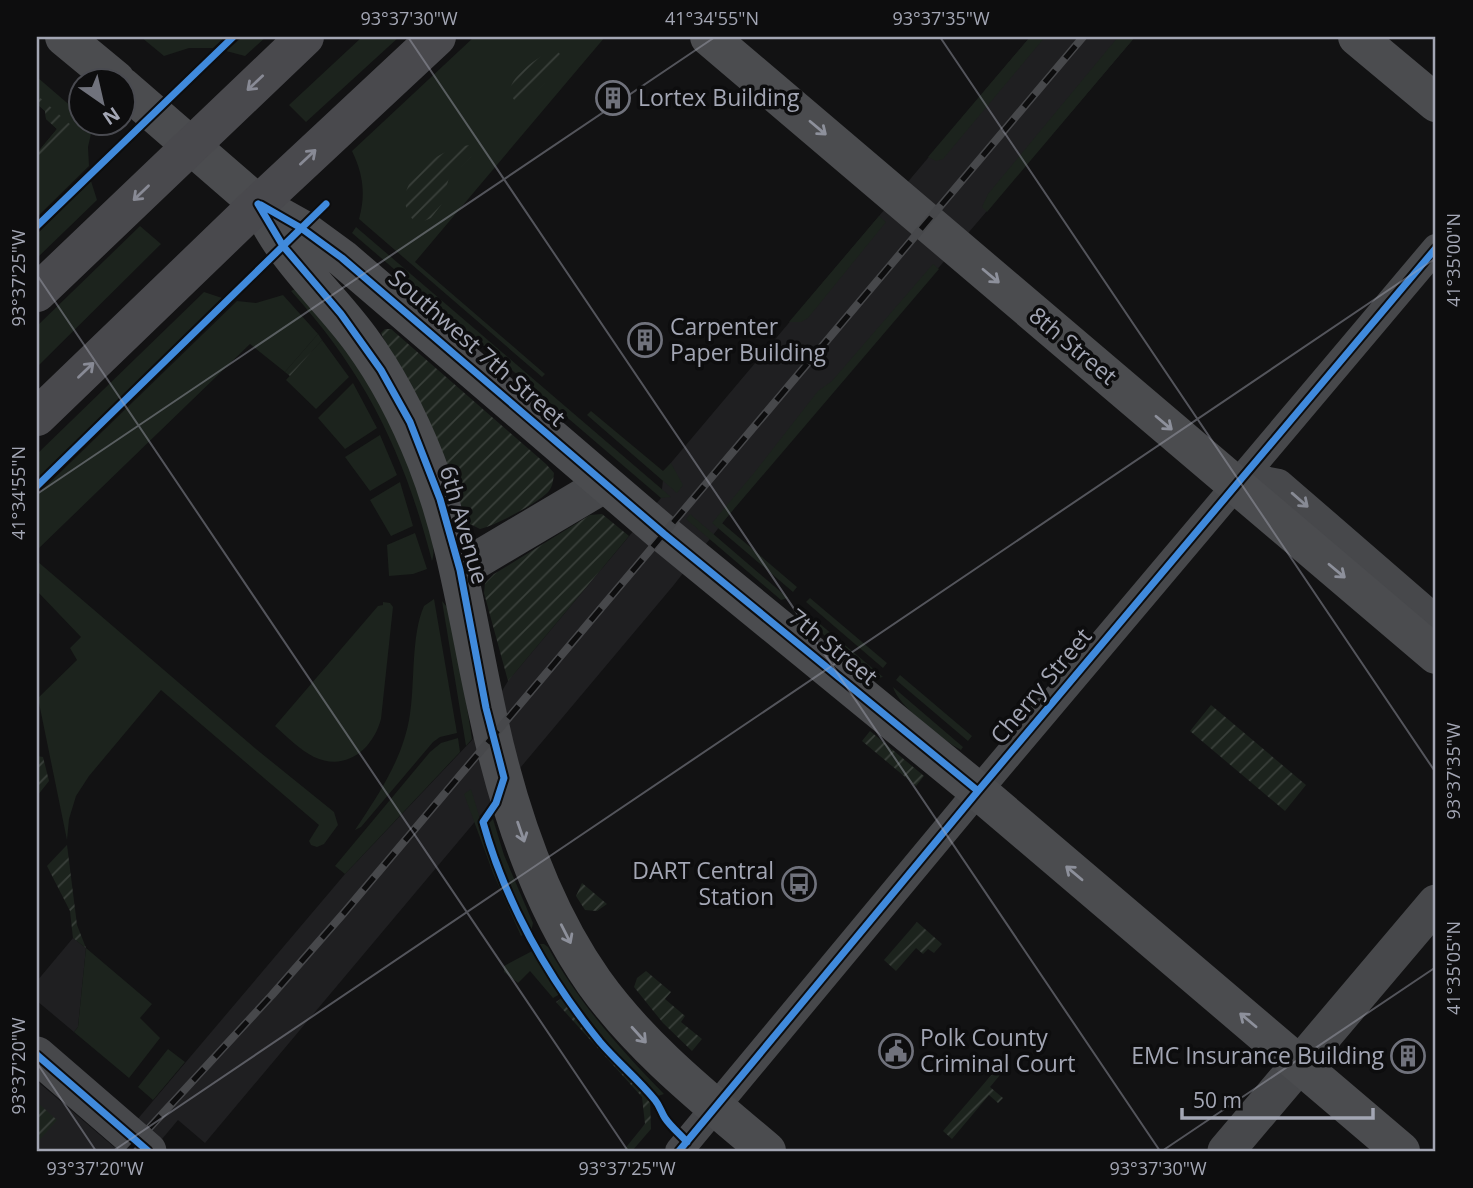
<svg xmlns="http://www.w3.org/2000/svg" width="1473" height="1188" viewBox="0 0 1473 1188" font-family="'Open Sans',sans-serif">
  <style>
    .built { fill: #1f1f21 }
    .green { fill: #1c231d }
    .garden { fill: url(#garden-furrows) }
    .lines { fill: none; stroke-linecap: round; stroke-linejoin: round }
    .minor { stroke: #47484b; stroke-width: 28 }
    .tertiary { stroke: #47484b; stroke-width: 37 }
    .secondary { stroke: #4b4c4f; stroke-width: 38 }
    .primary { stroke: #49494d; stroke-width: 38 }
    .rail-casing { stroke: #47484b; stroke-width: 8 }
    .rail { stroke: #0d0d0e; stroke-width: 5; stroke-dasharray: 16; stroke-linecap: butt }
    .cycleway-casing { stroke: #0d0d0e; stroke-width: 11 }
    .cycleway { stroke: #408adc; stroke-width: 7 }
    .oneway { stroke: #888a95 }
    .oneway2 { stroke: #8d909b }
    .oneway3 { stroke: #878a94 }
    .ticks { fill: none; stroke: #a3a6b4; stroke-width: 2; stroke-opacity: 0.45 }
    .labels { text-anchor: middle; stroke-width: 7; stroke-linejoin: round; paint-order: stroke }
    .poi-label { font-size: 23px; fill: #a3a6b4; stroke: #0d0d0e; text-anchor: start }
    .street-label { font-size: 23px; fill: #a3a6b4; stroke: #0d0d0e }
    .neatline { fill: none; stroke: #a3a6b4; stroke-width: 2.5 }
    .ticks-label { font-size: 18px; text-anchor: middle; fill: #a3a6b4 }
  </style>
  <defs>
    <pattern id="garden-furrows" width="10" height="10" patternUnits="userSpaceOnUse" patternTransform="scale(1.75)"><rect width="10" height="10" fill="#1c231d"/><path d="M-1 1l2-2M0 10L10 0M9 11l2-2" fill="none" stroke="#3a403b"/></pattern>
  </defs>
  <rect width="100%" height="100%" fill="#121213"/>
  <path class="built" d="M1030,37H1135L735,507L673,586L205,1143L178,1120L152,1151H37V1081L114,1147L345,874L472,740L508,681L661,498L664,471Z
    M73,938L86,948L78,1027L74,1032L37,1001V981Z"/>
  <path class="green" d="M141,37H225L213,48H189L164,56Z
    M242,37H266L245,56L226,51Z
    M362,37H399L306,122L289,105Z
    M474,37H605L415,262L545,374L542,377L359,219C366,194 363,174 352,151Z
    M1030,37H1045L943,159L936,161L928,157Z
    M1118,37H1135L987,212L982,207L988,194Z
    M37,77L80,114V122L93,125L88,147L89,166L37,217V153L57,129L46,119L45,111L37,104Z
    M91,181L97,200L37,258V234Z
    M879,216L886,222L808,318L801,322H789Z
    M140,226L161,244L37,367V326Z
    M356,227L671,497L661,498L352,233Z
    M933,264L939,269L722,523L797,587L793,592L712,523L754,473L818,391L832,381Z
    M297,288C356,355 406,436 428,525C431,537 436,549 432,561C404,453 366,374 291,291Z
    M204,292L222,298L37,479V454Z
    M283,295L318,334L285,372L250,344L37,550V495L237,301L256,303Z
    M322,340L349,377L316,409L286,380Z
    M353,383L377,428L345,449L318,418Z
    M591,411L663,471L671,463L683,485L677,493L587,415Z
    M380,435L397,475L370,491L345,457Z
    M400,482L413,526L391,536L370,500Z
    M690,514L788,598L781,600L686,519Z
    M415,533L427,569L413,574L389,576L387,545Z
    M37,561L256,749L334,812L338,825L324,844L317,847L311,845L309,841L319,825L161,690L89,776L76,796L69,819L67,840L38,698L77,660L70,648L81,637L37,591Z
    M810,598L887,663L883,668L806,602Z
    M434,599L457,733L440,737L433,742L361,827L355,830C379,794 404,757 410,714C415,682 411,635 424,606Z
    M442,601L452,613L472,739L466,746Z
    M383,602L390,603L393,607L381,719C373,749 346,772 314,757C300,750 287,737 275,726L378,606L383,605Z
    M801,608L883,677L878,678L868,674L806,619Z
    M900,675L972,736L968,741L896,680Z
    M893,687L963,747L961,750C943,740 898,706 893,687Z
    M458,738L460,752L345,874L335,866L430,752L441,743Z
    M471,789L494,865L525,934L521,936L493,873L464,794Z
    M493,819L504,855L533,923L531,932C514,897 499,862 487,825Z
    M538,944H544L548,947C579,1003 620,1049 664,1094L658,1096C610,1050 572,1001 538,944Z
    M86,948L152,1004L140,1018L160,1038L129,1078L74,1032L78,1027Z
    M534,950L560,994L553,998L530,971L518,983L504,972V966Z
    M168,1049L185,1062L153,1100L138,1087Z"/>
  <path class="garden" d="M554,48L560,54C558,73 538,91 523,102L515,101L509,93C513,72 536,60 554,48Z
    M37,95L71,125L37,165V153L57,129L46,119L45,111L37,104Z
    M470,145L473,151L471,157L449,178L441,205L431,218L417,224C381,190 435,148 470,145Z
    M385,329H391L546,464L554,473C553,481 553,488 546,494C535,504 495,526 480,529L470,524L381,333Z
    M318,334L322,340L290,376L285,372Z
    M602,514L629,536L508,681L484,593L485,583L494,574L590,515Z
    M1211,705L1306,785L1285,811L1190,731Z
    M870,731L924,776L916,786L862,741Z
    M37,756L43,757L49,781L37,796Z
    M67,845L77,925L86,948L73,938L70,911L47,866Z
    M582,883L607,904L597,911L585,910L576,896Z
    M917,922L942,944L934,953L928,949L923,954L916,948L896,971L884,960Z
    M646,971L671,992L665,999L685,1016L681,1022L702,1039L692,1051L663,1023L634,987L637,978Z
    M563,997L612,1059L650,1098L651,1129L632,1151H623L645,1124L642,1097L556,1002Z
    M1000,1065L1005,1069L990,1087L1003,1098L998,1103L989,1095L952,1139L943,1131Z
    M37,1102L57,1120L37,1143Z"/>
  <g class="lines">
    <path class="minor" d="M1239,482L1264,480L1279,483L1436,619
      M679,1151L978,791L1436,248"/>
    <path class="tertiary" d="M460,570L605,484
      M37,1055L148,1151
      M1226,1151L1436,903"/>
    <path class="secondary" d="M64,37L116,80
      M709,37L1436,655
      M1357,37L1436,103
      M122,86L258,204L301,228L342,258L664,534L978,791L1401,1151
      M261,208C268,221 275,234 284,246C307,279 337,307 361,340C388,377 409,418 426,461C457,540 468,624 486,706C506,802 538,902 594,982C641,1048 706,1099 767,1151"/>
    <path class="primary" d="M37,293L305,37
      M37,417L258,204L437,37"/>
    <g class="rail-casing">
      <path id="rail" d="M128,1151L272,995L343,914L1083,37"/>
    </g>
    <use href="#rail" class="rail"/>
    <g class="cycleway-casing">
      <path id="cycleway" d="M258,204L283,246L341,314L381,370L410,422L440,499L460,570L486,708L504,778L496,803L483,822C505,902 548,978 600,1042C617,1062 638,1079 655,1100C660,1106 661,1112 665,1118C671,1127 680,1134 687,1142
        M261,205L301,228L342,258L664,534L978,791
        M37,226L233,37
        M37,486L326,204
        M37,1055L148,1151
        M679,1151L978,791L1436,248"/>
    </g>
    <use href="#cycleway" class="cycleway"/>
  </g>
  <defs><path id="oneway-shaft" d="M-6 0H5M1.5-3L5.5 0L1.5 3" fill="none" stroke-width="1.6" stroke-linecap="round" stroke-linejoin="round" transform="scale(1.75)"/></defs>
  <g class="oneway">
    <use href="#oneway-shaft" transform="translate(255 83) rotate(137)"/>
    <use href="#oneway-shaft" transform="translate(308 157) rotate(-43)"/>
    <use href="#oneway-shaft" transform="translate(141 193) rotate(136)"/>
    <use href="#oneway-shaft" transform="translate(86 370) rotate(-44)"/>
  </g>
  <g class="oneway2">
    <use href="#oneway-shaft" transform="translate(818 128) rotate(40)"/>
    <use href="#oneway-shaft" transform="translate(991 276) rotate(40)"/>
    <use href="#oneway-shaft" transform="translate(1164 423) rotate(40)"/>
    <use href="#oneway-shaft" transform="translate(1337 571) rotate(40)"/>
    <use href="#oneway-shaft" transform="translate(521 832) rotate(71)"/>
    <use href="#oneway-shaft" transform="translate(1074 873) rotate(-140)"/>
    <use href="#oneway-shaft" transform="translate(566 934) rotate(63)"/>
    <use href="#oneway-shaft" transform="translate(1248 1020) rotate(-140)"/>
    <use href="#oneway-shaft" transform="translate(639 1035) rotate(48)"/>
  </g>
  <use class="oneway3" href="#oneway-shaft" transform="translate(1300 500) rotate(41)"/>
  <path class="ticks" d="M408,37L1160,1151M940,37L1436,773M37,275L628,1151M37,494L715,37M37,1063L96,1151M113,1151L1436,258M1162,1151L1436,967"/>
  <defs>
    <g id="building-ring" transform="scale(1.75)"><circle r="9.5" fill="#0d0d0e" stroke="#70727c" stroke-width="1.5"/><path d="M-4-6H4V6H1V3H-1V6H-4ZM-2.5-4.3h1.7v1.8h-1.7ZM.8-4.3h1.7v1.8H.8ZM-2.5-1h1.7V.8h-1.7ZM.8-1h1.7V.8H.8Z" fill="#70727c"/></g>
    <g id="bus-ring" transform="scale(1.75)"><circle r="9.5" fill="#0d0d0e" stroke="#70727c" stroke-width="1.5"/><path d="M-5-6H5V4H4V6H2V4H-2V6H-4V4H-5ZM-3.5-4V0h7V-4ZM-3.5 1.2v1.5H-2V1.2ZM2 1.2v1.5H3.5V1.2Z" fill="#70727c"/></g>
    <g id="civic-ring" transform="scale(1.75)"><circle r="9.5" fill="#0d0d0e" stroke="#70727c" stroke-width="1.5"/><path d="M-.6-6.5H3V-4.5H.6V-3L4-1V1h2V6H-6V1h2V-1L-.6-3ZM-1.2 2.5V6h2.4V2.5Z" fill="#70727c"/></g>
  </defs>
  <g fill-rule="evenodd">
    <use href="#building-ring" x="613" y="98"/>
    <use href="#building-ring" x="645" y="340"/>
    <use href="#bus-ring" x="799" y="884"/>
    <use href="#civic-ring" x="896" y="1051"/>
    <use href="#building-ring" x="1408" y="1056"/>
  </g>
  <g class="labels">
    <g class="poi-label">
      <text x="638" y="106">Lortex Building</text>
      <text x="670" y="335">Carpenter<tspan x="670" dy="26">Paper Building</tspan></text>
      <text x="774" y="879" text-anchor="end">DART Central<tspan x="774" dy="26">Station</tspan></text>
      <text x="920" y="1046">Polk County<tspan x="920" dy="26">Criminal Court</tspan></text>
      <text x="1384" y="1064" text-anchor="end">EMC Insurance Building</text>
    </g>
    <g class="street-label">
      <text transform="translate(1073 346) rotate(40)" y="8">8th Street</text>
      <text transform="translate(477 348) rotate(41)" y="8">Southwest 7th Street</text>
      <text transform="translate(464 525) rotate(74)" y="8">6th Avenue</text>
      <text transform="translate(833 647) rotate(39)" y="8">7th Street</text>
      <text transform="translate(1041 686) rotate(-50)" y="8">Cherry Street</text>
    </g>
  </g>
  <rect width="1473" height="1188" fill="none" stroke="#0d0d0e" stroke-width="77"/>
  <g transform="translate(102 102) rotate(146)"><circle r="33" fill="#0d0d0e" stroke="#494a50" stroke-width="2"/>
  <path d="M0-5L12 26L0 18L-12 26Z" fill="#70727c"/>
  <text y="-10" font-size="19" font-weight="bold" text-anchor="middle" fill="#a3a6b4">N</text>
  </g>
  <path d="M1182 1108v10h191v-10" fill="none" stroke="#a3a6b4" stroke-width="3.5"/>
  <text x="1193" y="1108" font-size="21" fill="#a3a6b4" stroke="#0d0d0e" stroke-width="5" paint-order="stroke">50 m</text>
  <rect x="38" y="38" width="1396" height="1112" class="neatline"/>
  <g class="ticks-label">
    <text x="409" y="25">93°37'30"W</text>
    <text x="712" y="25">41°34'55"N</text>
    <text x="941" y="25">93°37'35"W</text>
    <text transform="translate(1454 260) rotate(-90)" y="6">41°35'00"N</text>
    <text transform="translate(19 278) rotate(-90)" y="6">93°37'25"W</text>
    <text transform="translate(19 493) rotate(-90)" y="6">41°34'55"N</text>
    <text transform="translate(1454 771) rotate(-90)" y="6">93°37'35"W</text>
    <text transform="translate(1454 968) rotate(-90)" y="6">41°35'05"N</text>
    <text transform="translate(19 1066) rotate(-90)" y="6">93°37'20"W</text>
    <text x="95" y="1175">93°37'20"W</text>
    <text x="627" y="1175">93°37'25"W</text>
    <text x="1158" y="1175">93°37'30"W</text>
  </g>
</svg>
